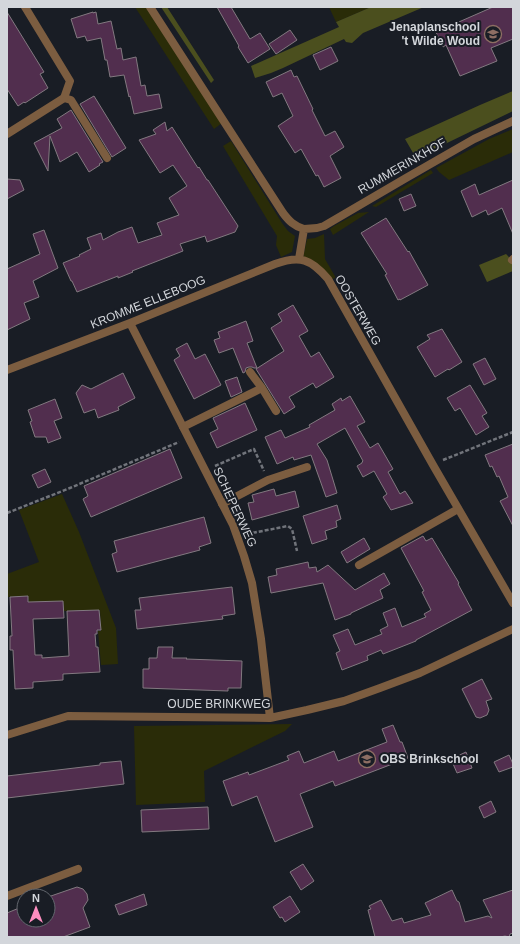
<svg xmlns="http://www.w3.org/2000/svg" width="520" height="944" viewBox="0 0 520 944" font-family="Arial,sans-serif">
  <style>
    .green { fill: #2a2c08 }
    .forest { fill: #4b4f1e }
    .building { fill: #512e4e; stroke: #827980 }
    .lines { fill: none; stroke-linecap: round; stroke-linejoin: round }
    .path { stroke: #71747b; stroke-width: 2.5; stroke-dasharray: 4 2; stroke-linecap: butt }
    .lane { stroke: #7c5d40; stroke-width: 8 }
    .street { stroke: #7c5d40; stroke-width: 8 }
    .labels { text-anchor: middle; stroke-width: 4; stroke-linejoin: round; paint-order: stroke }
    .poi-label { font-size: 12px; font-weight: bold; fill: #d3d6db; stroke: #191d25; text-anchor: end }
    .street-label { font-size: 12px; fill: #d3d6db; stroke: #191d25 }
  </style>
  <rect width="100%" height="100%" fill="#191d25"/>
  <path class="green" d="M135,7H146L222,123L214,129Z
    M329,7H371L336,22Z
    M513,129V152L449,180L439,172L436,168L489,139Z
    M231,141L282,223L288,231L295,236L292,252L281,257L276,245L277,236L223,146Z
    M431,170L433,173L376,207L372,206Z
    M369,212L333,235L330,229L334,226L358,213Z
    M324,234L325,259L336,278L332,279L303,258L307,239L315,238Z
    M62,494L79,532L116,628L118,664L101,665L98,631H101L100,610L64,611L63,601L29,603L28,596L8,597L7,595V574L39,562L19,510Z
    M292,724L285,731L204,771L205,802L136,805L134,726Z"/>
  <path class="forest" d="M161,7H167L214,80L211,83Z
    M371,7H424L363,33L352,43L346,42L344,39L283,68L271,73L255,78L251,66L339,27L336,22Z
    M513,91V111L416,158L405,139L480,105Z
    M506,254C511,258 513,265 513,271L487,282L479,265Z"/>
  <path class="building" d="M217,7H231L250,39L260,33L270,49L248,63L238,47L239,46Z
    M493,7H513V39L491,48L497,61L460,76L446,45L443,47L436,32Z
    M7,12L44,72L40,74L48,88L25,103L24,102L18,106L7,89Z
    M93,12V13L96,12L98,24L111,21L117,49L121,48L123,60L136,57L141,86L145,85L147,96L159,94L162,108L134,114L130,96L129,97L124,75L110,77L107,60H105L101,38L87,41L85,36L77,38L71,19Z
    M290,30L297,40L276,54L269,44Z
    M331,47L338,61L320,70L313,55Z
    M291,70L294,77L297,76L313,109L312,110L325,136L335,131L344,147L330,156L341,178L324,187L318,175L316,176L301,149L295,153L278,126L293,116L282,93L273,97L266,82Z
    M94,96L126,148L112,157L80,104Z
    M71,110L103,162L99,164L100,165L89,172L77,152L60,162L50,136L48,171L34,143L62,128L57,119Z
    M165,122L167,131L172,127L198,168L199,167L207,180H208L238,226L235,232L207,242L205,236L180,244L183,251L132,271L133,272L118,278V276L77,292L72,281H71L63,263L80,256L79,255L91,249L87,238L101,233L103,240L118,232L132,227L138,243L162,235L157,223L179,215L169,198L187,186L173,165L160,173L139,140L156,134L153,130Z
    M7,179L20,180L24,190L7,199Z
    M513,180V234L502,208L488,215L486,210L472,217L461,191L475,184L479,195Z
    M411,194L416,206L404,211L399,199Z
    M386,218L408,252L409,251L428,285L400,300V299L398,300L385,275L387,274L361,233Z
    M44,230L58,268L33,281L39,297L24,303L30,319L7,330V269L40,254L33,234Z
    M293,305L308,331L299,336L311,357L319,352L334,377L316,388L313,383L289,397L295,407L284,414L256,369L284,351L271,328L282,321L278,314Z
    M246,321L253,341L247,343L257,368H254L252,367H249L246,368L245,372L243,373L233,348L219,353L214,340L220,338L218,332Z
    M442,329L462,362L449,370L448,369L435,377L417,347L430,339L427,335Z
    M187,343L195,359L205,354L221,385L194,399L174,360L180,356L176,349Z
    M485,358L496,379L484,385L473,364Z
    M123,373L135,398L118,407L119,410L98,418L95,409L84,413L76,393L82,385L91,389Z
    M237,377L242,392L231,397L225,381Z
    M470,385L487,413L482,416L489,427L476,435L460,408L455,411L447,398Z
    M350,396L365,422L357,426L370,448L378,443L393,469L388,472L400,494L405,491L413,503L391,510L383,497L387,494L374,471L363,477L357,466L362,463V462L363,461L345,428L317,444L327,460L337,493L326,497L311,455L294,460L293,457L277,464L265,437L281,430L285,438L310,427L309,425L335,410L332,404L341,398L342,401Z
    M55,399L62,418L54,421L61,438L48,443L46,437H35L30,422L32,421L28,410Z
    M245,403L257,430L217,448L210,433L218,429L213,418Z
    M513,444V526L500,501L508,497L499,476L497,477L492,466L490,467L485,455Z
    M170,449L182,478L91,517L83,499L88,496L84,486Z
    M45,469L51,482L38,488L32,475Z
    M274,489L276,496L295,491L299,507L252,520L248,503L254,502L252,495Z
    M337,505L341,519L336,521L337,527L325,531L327,539L312,544L303,516Z
    M204,517L211,543L199,547L200,550L117,572L112,554L117,552L114,541Z
    M423,536L426,541L432,538L459,583L458,584L472,610L416,640V641L383,654L381,650L367,656L368,660L342,670L336,653L340,651L333,635L348,629L355,645L382,634L380,630L388,626L383,613L395,608L402,627L426,617L424,614L431,610L422,592L424,591L401,548Z
    M364,538L370,549L347,563L341,552Z
    M308,562L309,568L316,567L317,572L328,565L355,590L384,573L390,584L380,590L383,598L351,613V614L335,620L323,583L271,593L268,577L277,575L276,569Z
    M232,587L235,614L222,616L223,619L137,629L135,610H141L139,598Z
    M28,596V602L63,601L64,618L33,619L35,655H42V658L69,656L67,611L99,610L101,630H97V634H95L96,647H98L100,672L63,674V680L33,682V688L15,689L13,650H10V636H12L10,597Z
    M158,647H173L172,658H187L186,659L242,661L241,688H228V691L143,688V669H149V658H157Z
    M482,679L492,699L486,701L489,710L487,715L480,718L476,717L462,689Z
    M393,725L400,742H402L408,758L335,786L333,781L300,794L313,827L275,842L257,796L232,806L223,781L248,772L249,775L289,760L287,756L299,751L304,763L334,751L338,761L387,742L382,729Z
    M466,752L472,768L457,773L451,759Z
    M509,755L513,764V767L499,772L494,762Z
    M121,761L124,784L7,798V776L100,765V763Z
    M491,801L496,812L484,818L479,807Z
    M208,807L209,829L142,832L141,810Z
    M303,864L314,881L301,890L290,872Z
    M77,887L83,889L87,894L88,900L83,908L90,927L63,937H7V913L24,906V920H48V897Z
    M452,890L457,901L459,902L465,922L488,916L492,918L483,900L513,890V933L510,934L509,937L505,936L500,937H375L368,910L371,909L369,906L381,900L392,921L402,918L404,923L431,915L425,903Z
    M144,894L147,905L119,915L115,905Z
    M290,896L300,912L285,922L282,917L280,918L273,907Z"/>
  <g class="lines">
    <path class="path" d="M443,460L513,432
      M215,466L254,449L264,471
      M7,513L70,488L179,442
      M247,534L288,526L292,529L297,551"/>
    <path class="lane" d="M64,98L71,100L107,158
      M250,372L262,388L276,411
      M183,427L262,388
      M222,504L268,480L307,467
      M359,565L458,509
      M7,896L78,869"/>
    <path class="street" d="M150,7L283,213C289,221 294,226 304,229L299,259
      M7,134L64,98L70,81L25,7
      M304,229L317,228L324,226L406,178L474,139L513,121
      M512,260L513,259
      M130,323L233,525L244,556L252,583L261,639L270,718
      M7,370L130,323L275,264C300,255 311,259 328,279L433,465L513,603
      M7,735L68,716L270,718L307,710L344,701L380,688L420,673L513,629"/>
  </g>
  <defs>
    <g id="school-ring" transform="scale(0.9)"><circle r="9.5" fill="#191d25" stroke="#8d6e63" stroke-width="1.5"/><path d="M0-5L7-2L0 1L-7-2ZM-4 1L0 2.5L4 1V4Q0 6-4 4Z" fill="#8d6e63"/></g>
  </defs>
  <g fill-rule="evenodd">
    <use href="#school-ring" x="493" y="34"/>
    <use href="#school-ring" x="367" y="759"/>
  </g>
  <g class="labels">
    <g class="poi-label">
      <text x="480" y="31">Jenaplanschool<tspan x="480" dy="14">'t Wilde Woud</tspan></text>
      <text x="380" y="763" text-anchor="start">OBS Brinkschool</text>
    </g>
    <g class="street-label">
      <text transform="translate(402 166) rotate(-30)" y="4">RUMMERINKHOF</text>
      <text transform="translate(148 302) rotate(-22)" y="4">KROMME ELLEBOOG</text>
      <text transform="translate(358 310) rotate(60)" y="4">OOSTERWEG</text>
      <text transform="translate(235 507) rotate(65)" y="4">SCHEPERWEG</text>
      <text x="219" y="708">OUDE BRINKWEG</text>
    </g>
  </g>
  <rect width="520" height="944" fill="none" stroke="#d3d6db" stroke-width="16"/>
  <g transform="translate(36 908)"><circle r="19" fill="#191d25" stroke="#63676e"/>
  <path d="M0-3L7 15L0 10L-7 15Z" fill="#fd8ec0"/>
  <text y="-6" font-size="11" font-weight="bold" text-anchor="middle" fill="#d3d6db">N</text>
  </g>
</svg>
